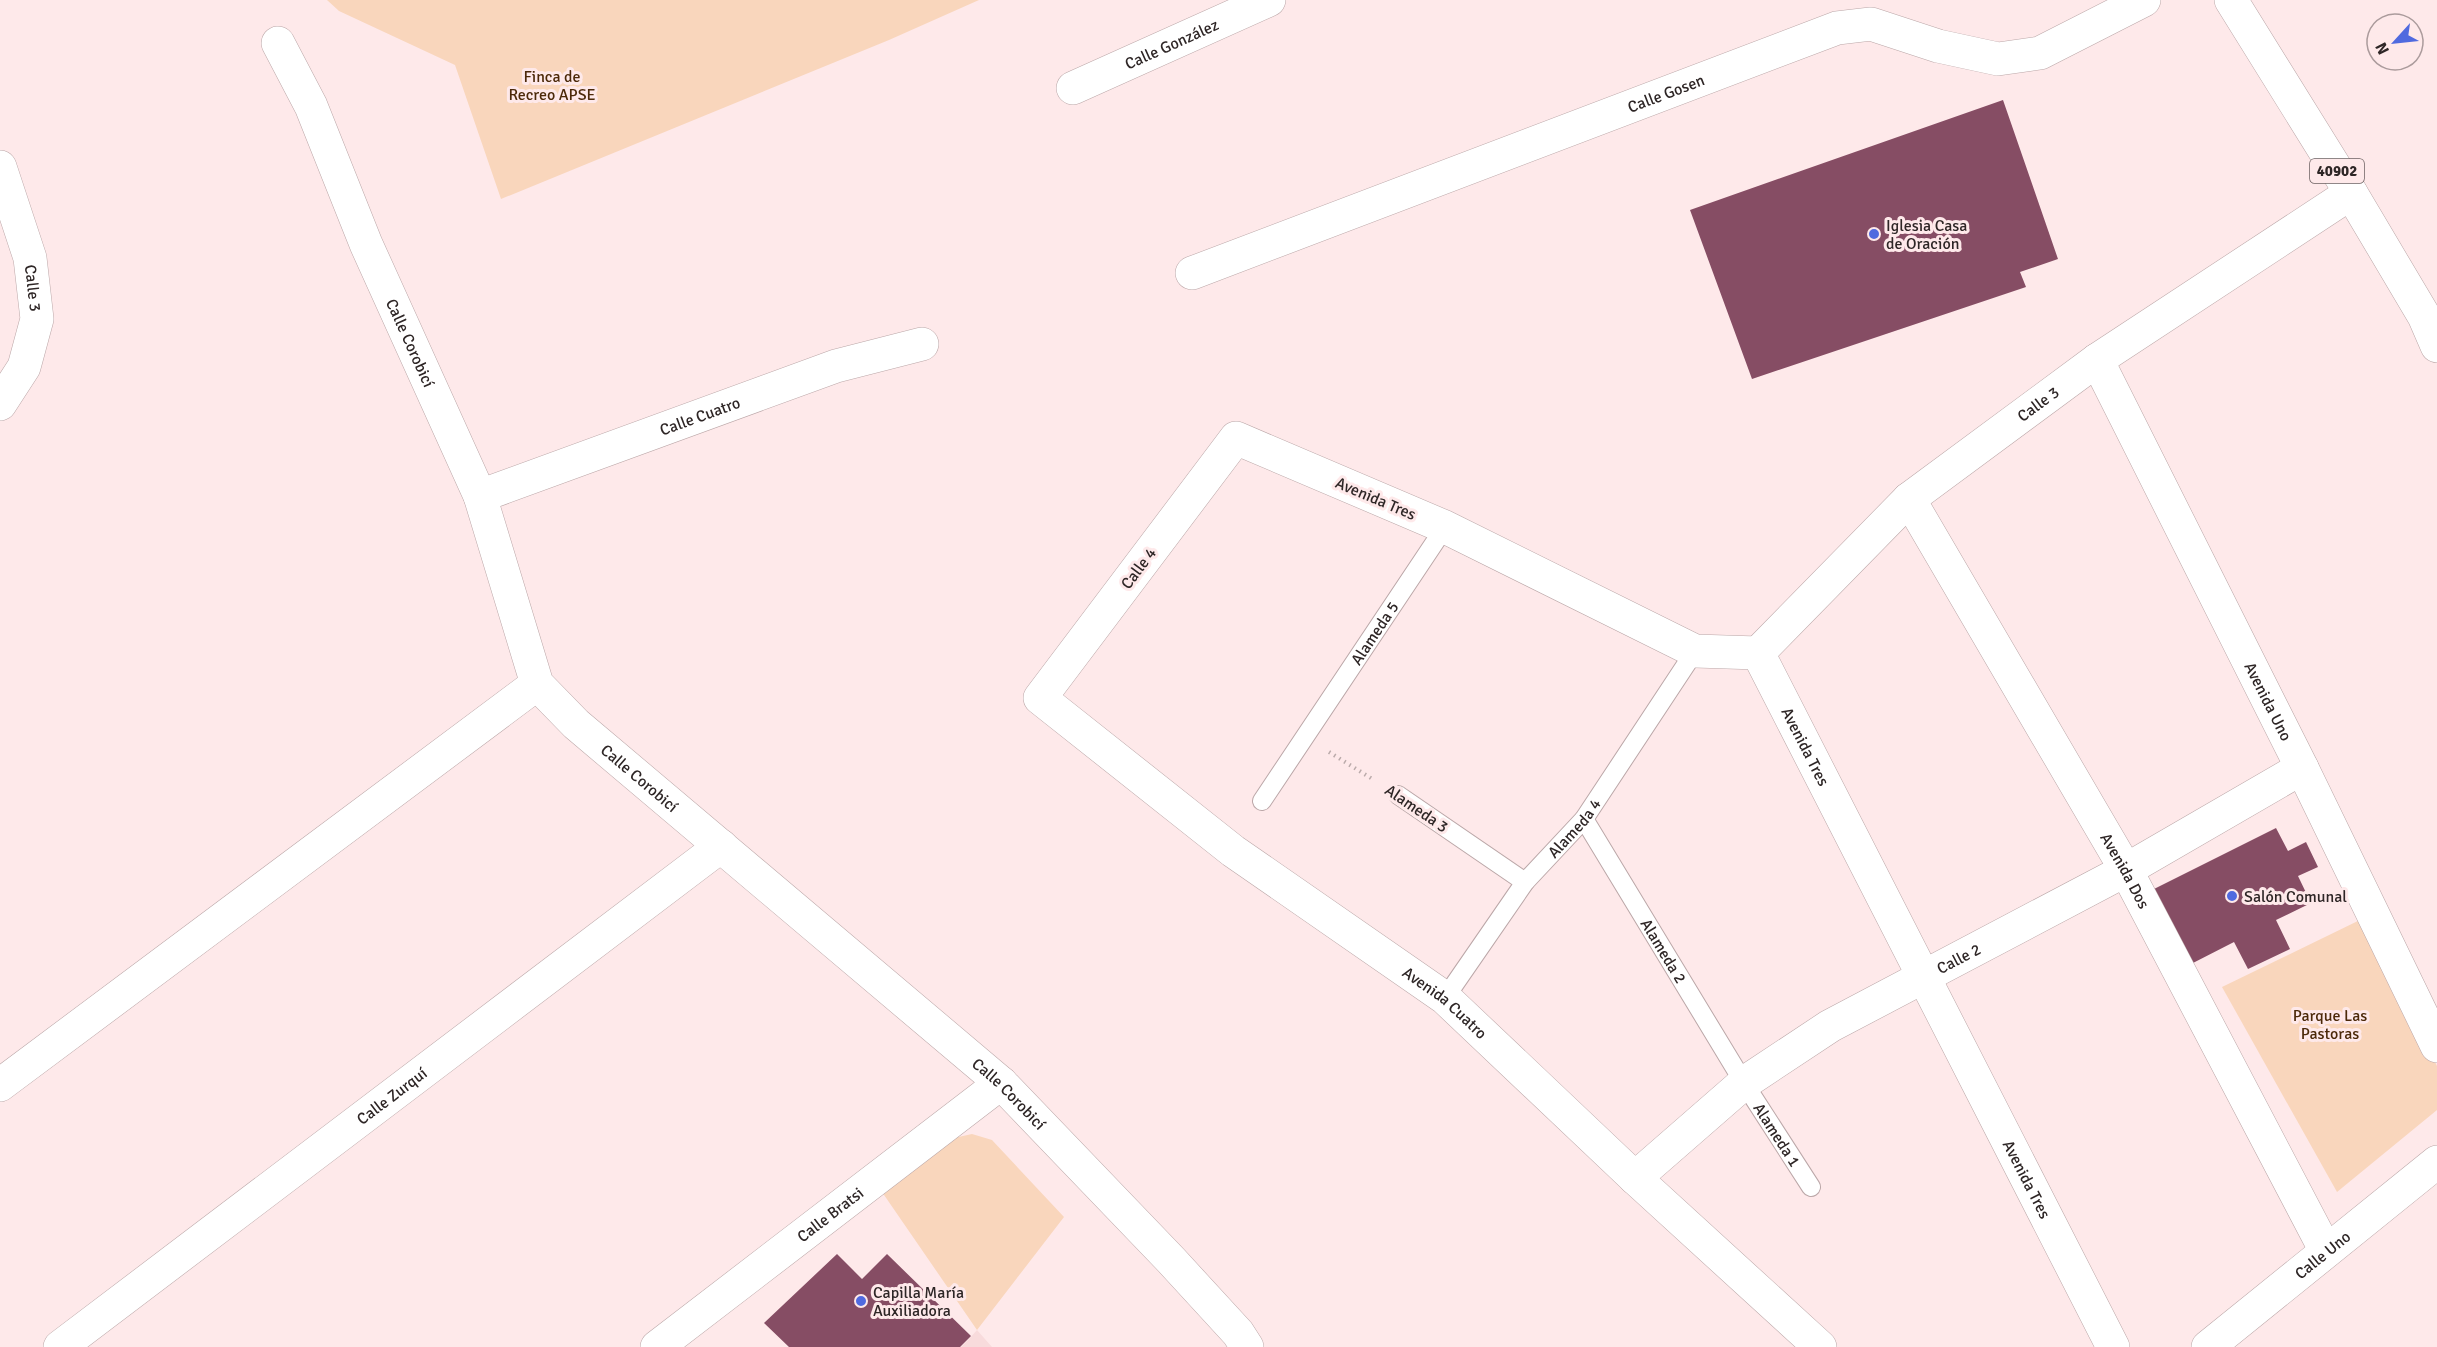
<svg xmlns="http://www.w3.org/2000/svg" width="2437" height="1347" viewBox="0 0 2437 1347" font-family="Signika,sans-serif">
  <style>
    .built { fill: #f8dbdc }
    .green { fill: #f9d6bc }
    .building { fill: #864d64 }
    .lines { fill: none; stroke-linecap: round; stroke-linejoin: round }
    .service-casing { stroke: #bba7a8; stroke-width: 20 }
    .minor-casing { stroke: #bba7a8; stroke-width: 34 }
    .primary-casing { stroke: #bba7a8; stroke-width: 34 }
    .path { stroke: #bbabab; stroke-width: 4; stroke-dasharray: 1.5 4.5; stroke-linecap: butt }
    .service { stroke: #fff; stroke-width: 18 }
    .minor { stroke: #fff; stroke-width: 33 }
    .primary { stroke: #fff; stroke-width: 33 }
    .poi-dot { fill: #506adf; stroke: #fee9ea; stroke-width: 2 }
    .labels { text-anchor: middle; stroke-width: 6; stroke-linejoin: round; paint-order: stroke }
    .shield { fill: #fee9ea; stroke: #6c6061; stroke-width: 1.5 }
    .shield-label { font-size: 15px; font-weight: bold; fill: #2e2626 }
    .street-label { font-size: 16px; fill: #2e2626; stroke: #fee9ea }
    .park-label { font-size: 16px; fill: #4c2909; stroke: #fee9ea }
    .poi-label { font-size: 16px; fill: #2e2626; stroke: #fee9ea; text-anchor: start }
  </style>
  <rect width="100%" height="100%" fill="#fee9ea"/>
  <path class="built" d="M977,1330L992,1347H961L969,1339Z"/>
  <path class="green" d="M327,0H979L889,40L501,199L455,65L339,11Z
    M2364,918L2437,1066V1110L2337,1192L2222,987Z
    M972,1134L992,1140L1064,1217L977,1330L882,1192L954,1138Z"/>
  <path class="building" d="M2003,100L2058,259L2020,272L2026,287L1752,379L1690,210Z
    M2276,828L2288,851L2306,842L2318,867L2298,876L2311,903L2276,920L2290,949L2248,969L2234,942L2191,964L2154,889Z
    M837,1254L862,1279L887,1254L971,1336L960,1347H789L764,1323Z"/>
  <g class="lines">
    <g class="service-casing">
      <g id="service">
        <path d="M1398,795L1525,882"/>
        <path id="s1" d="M1262,801L1445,527"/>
        <path id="s2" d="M1584,819L1744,1083L1811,1187"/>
        <path id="s3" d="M1445,998L1525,882L1584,819L1695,651"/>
      </g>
    </g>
    <g class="minor-casing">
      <g id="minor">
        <path id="s4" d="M278,43L311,106L366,244L480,496L537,684L576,724L1001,1083L1171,1260L1238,1333L1247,1347"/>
        <path id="s5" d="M1073,88L1269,0"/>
        <path id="s6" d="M0,167L30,258L37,319L24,367L0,404"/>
        <path id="s7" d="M1192,273L1837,28L1871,24L1938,46L1998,59L2040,53L2144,0"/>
        <path id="s8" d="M2097,360L2302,768L2437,1046"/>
        <path id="s9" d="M480,496L836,366L922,344"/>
        <path id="s10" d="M1909,499L2126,870L2326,1251"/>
        <path id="s11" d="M1758,653L1695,651L1445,527L1236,438L1040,698L1233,851L1445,998L1635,1178L1820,1347"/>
        <path id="s12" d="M1758,653L2113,1347"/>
        <path id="s13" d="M1758,653L1909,499L2097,360L2351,193"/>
        <path d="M0,1085L537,684"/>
        <path id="s14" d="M1635,1178L1744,1083L1830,1026L2126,870L2302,768"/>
        <path id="s15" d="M60,1347L721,846"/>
        <path id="s16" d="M657,1347L1001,1083"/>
        <path id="s17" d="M2208,1347L2437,1162"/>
      </g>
    </g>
    <g class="primary-casing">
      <path id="primary" d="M2231,0L2351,193L2424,316L2437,346"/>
    </g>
    <path class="path" d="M1329,752L1374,780"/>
    <use href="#service" class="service"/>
    <use href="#minor" class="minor"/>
    <use href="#primary" class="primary"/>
  </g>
  <g class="poi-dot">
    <circle cx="1874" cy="234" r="6"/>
    <circle cx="2232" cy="896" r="6"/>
    <circle cx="861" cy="1301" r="6"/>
  </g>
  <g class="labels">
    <rect class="shield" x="2310" y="159" width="54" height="24" rx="4.5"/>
    <g class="shield-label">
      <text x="2337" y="176">40902</text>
    </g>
    <g class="street-label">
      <text dy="6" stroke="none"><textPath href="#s5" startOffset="108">Calle González</textPath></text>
      <text dy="6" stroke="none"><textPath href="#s7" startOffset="507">Calle Gosen</textPath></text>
      <text dy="6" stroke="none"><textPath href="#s6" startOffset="126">Calle 3</textPath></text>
      <text dy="6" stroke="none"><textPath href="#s4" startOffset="328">Calle Corobicí</textPath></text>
      <text dy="6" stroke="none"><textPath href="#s13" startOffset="376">Calle 3</textPath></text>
      <text dy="6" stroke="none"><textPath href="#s9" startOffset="234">Calle Cuatro</textPath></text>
      <text transform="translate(1376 498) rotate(23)" y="6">Avenida Tres</text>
      <text transform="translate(1138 568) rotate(-53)" y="6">Calle 4</text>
      <text dy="6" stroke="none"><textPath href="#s1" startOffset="202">Alameda 5</textPath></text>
      <text dy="6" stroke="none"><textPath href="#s8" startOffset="382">Avenida Uno</textPath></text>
      <text dy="6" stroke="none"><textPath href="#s12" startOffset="105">Avenida Tres</textPath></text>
      <text dy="6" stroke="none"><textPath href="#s4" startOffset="832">Calle Corobicí</textPath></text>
      <text transform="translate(1417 808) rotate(34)" y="6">Alameda 3</text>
      <text dy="6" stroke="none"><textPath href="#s3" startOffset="214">Alameda 4</textPath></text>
      <text dy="6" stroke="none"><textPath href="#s10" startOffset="430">Avenida Dos</textPath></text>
      <text dy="6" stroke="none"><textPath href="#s2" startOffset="154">Alameda 2</textPath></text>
      <text dy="6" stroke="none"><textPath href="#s14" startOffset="393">Calle 2</textPath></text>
      <text dy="6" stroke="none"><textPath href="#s11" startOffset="1402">Avenida Cuatro</textPath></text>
      <text dy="6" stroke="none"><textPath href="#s4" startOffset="1318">Calle Corobicí</textPath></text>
      <text dy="6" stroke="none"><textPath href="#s15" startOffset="416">Calle Zurquí</textPath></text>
      <text dy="6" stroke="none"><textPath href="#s2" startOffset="370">Alameda 1</textPath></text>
      <text dy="6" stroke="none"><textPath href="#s12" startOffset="591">Avenida Tres</textPath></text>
      <text dy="6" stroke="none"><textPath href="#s16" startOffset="218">Calle Bratsi</textPath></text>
      <text dy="6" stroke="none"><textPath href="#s17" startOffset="147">Calle Uno</textPath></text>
    </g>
    <g class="park-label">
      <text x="552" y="82">Finca de<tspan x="552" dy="18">Recreo APSE</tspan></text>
      <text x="2330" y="1021">Parque Las<tspan x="2330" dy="18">Pastoras</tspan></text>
    </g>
    <g class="poi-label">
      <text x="1886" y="231">Iglesia Casa<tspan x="1886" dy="18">de Oración</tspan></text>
      <text x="2244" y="902">Salón Comunal</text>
      <text x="873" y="1298">Capilla María<tspan x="873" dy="18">Auxiliadora</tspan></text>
    </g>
  </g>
  <g transform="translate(2395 42) rotate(243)"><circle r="28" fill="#fee9ea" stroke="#ab9b9c" stroke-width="1.5"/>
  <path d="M0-4.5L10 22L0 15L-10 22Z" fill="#506adf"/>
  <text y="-9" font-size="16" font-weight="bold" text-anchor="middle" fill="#2e2626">N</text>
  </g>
</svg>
